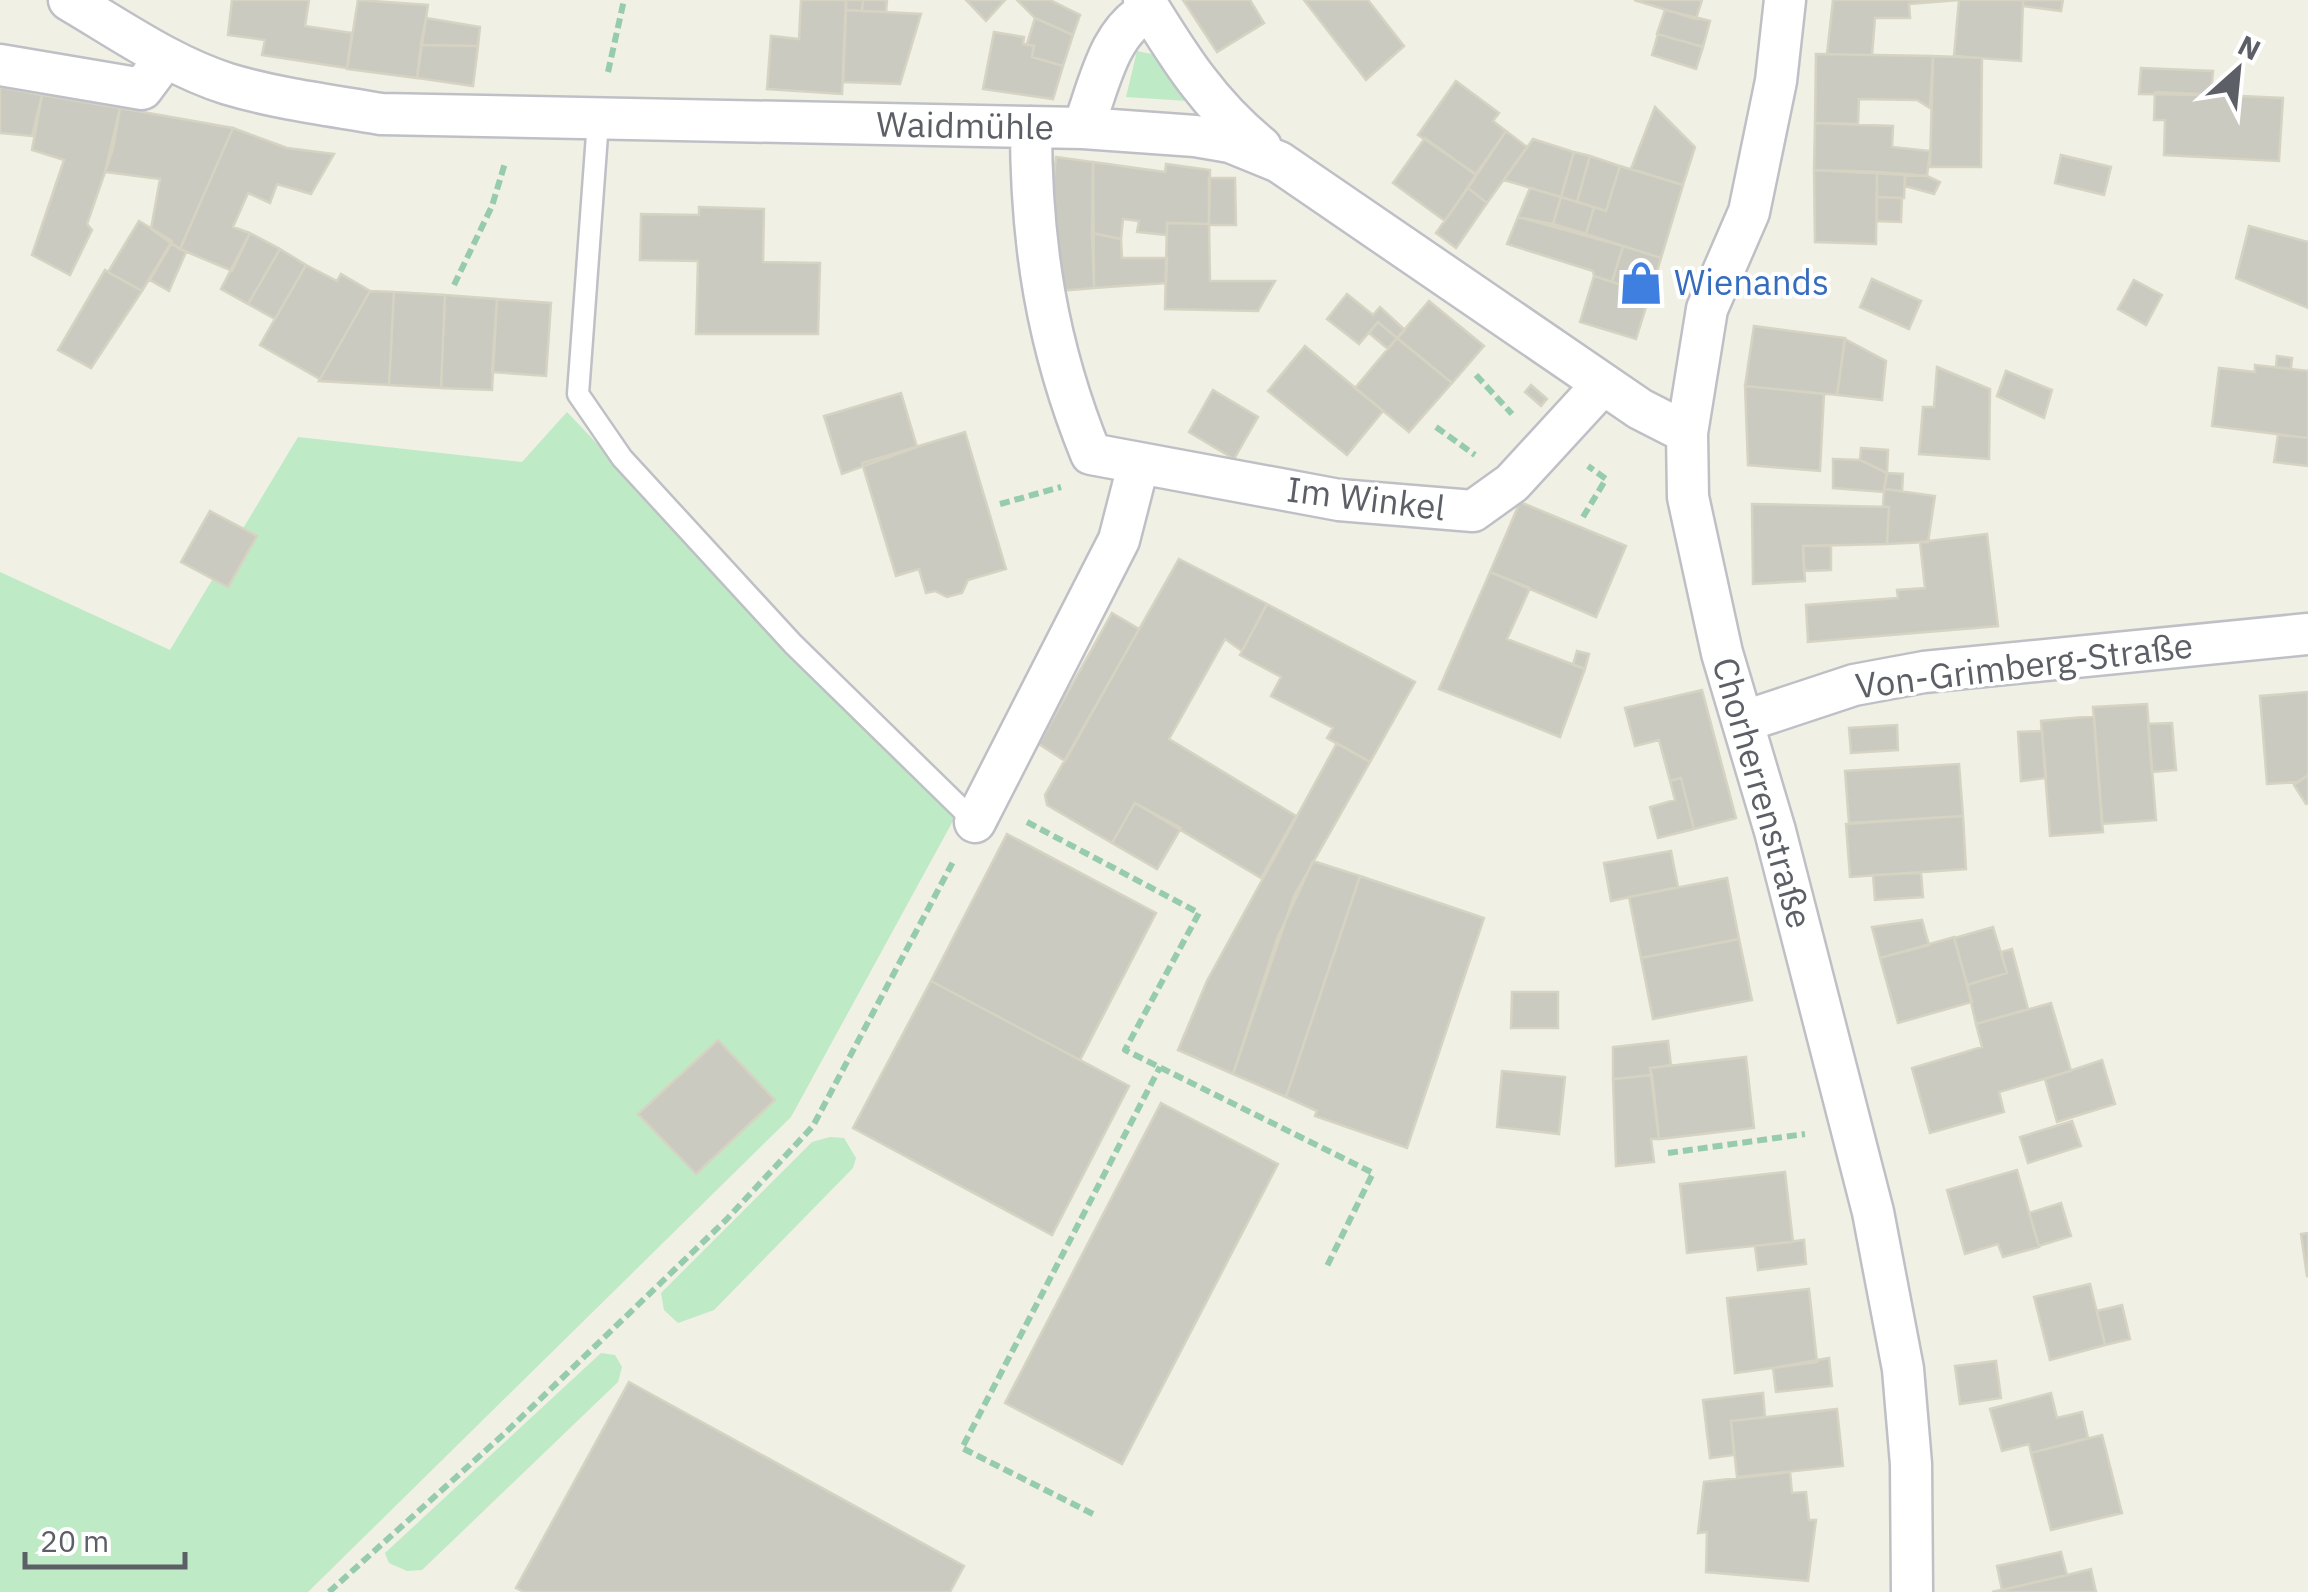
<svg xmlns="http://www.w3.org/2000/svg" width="2308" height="1592" viewBox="0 0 2308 1592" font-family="'IBM Plex Sans',sans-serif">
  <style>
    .green { fill: #beeac6 }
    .building { fill: #cbcac1; stroke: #d6d3c2; stroke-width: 2.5 }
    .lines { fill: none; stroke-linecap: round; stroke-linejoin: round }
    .lane-casing { stroke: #bec0c6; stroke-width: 25 }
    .street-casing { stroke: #bec0c6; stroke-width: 45 }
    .path { stroke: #96cbae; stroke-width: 6; stroke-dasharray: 10 5; stroke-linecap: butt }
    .lane { stroke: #fff; stroke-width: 20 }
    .street { stroke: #fff; stroke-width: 40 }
    .labels { text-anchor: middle; stroke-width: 8; stroke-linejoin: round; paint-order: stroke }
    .street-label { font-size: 35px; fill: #5c5f66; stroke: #fff }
    .shop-label { font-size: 35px; fill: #366cbe; stroke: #fff; text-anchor: start }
  </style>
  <rect width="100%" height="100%" fill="#f0f0e4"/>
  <path class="green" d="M1137,51L1156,55L1188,101L1126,97Z
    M567,412L954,819L791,1117L308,1592H0V572L170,650L298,437L522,462Z
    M830,1137L844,1138L856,1158L853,1168L714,1310L678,1323L664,1310L661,1293L812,1142Z
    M601,1353L615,1355L622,1367L618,1382L422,1570L407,1571L389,1563L385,1553Z"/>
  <path class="building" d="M309,0L305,26L352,33L347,68L262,55L265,40L228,35L232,0Z
    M358,0L428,5L417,78L347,69Z
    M801,0H846L842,94L767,89L771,36L799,39Z
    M846,0H863L862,11L846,10Z
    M863,0H887L886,12L862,11Z
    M966,0H1005L986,21Z
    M1017,0H1050L1080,15L1073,35L1035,18Z
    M1183,0H1250L1264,23L1217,52Z
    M1304,0H1368L1404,46L1366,80Z
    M1634,0H1702L1696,19Z
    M1833,0H1959L1909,4L1910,18H1875L1872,55L1827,54Z
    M1959,0H2023L2021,61L1954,56Z
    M2023,0H2063L2061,11L2023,6Z
    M846,10L921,14L900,84L843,82Z
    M1665,10L1710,21L1703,47L1657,34Z
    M426,18L480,27L478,46L421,45Z
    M1035,18L1073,35L1063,66L1032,57L1034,46L1027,44Z
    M994,32L1024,37L1023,44L1034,46L1032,57L1063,66L1053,99L983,89Z
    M1658,34L1703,47L1696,69L1652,55Z
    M421,45L478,46L473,86L417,78Z
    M1816,54L1933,56L1930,108L1917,100L1859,99L1858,124L1815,123Z
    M1933,56L1982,58L1981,167H1930Z
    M2141,68L2213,71L2211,95L2139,94Z
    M1456,81L1499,113L1493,121L1506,131L1476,174L1418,135Z
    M0,87L42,95L32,136L0,133Z
    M2155,92L2283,98L2279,161L2164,155L2165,120H2154Z
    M42,95L120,108L113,149L87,224L92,230L70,275L32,255L64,160L32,150Z
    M1655,107L1695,147L1683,185L1631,169Z
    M120,108L233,128L180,249L151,229L160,179L105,172Z
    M1815,123L1893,126L1892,147L1930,151L1927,176L1814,170Z
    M233,128L287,148L334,154L311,194L277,184L270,203L248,193L233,227L250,233L232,271L180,249Z
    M1506,131L1527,147L1487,203L1468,188Z
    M1425,138L1476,175L1445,221L1393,183Z
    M1533,139L1574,152L1561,197L1504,180Z
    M1574,152L1590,156L1577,202L1561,197Z
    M2061,155L2111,167L2104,195L2055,183Z
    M1590,156L1620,166L1606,211L1577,202Z
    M1056,157L1093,162L1094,288L1059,291L1051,202Z
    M1093,162L1165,172L1166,164L1210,170L1209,224L1167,223V235L1137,232L1139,221L1123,219L1121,239L1092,233Z
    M1620,166L1683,185L1661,258L1586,234L1594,207L1606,211Z
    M1814,170L1877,172L1876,244L1815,242Z
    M1877,172L1905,174L1904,198L1877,197Z
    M1905,174L1927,176L1940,182L1934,194L1905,186Z
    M1209,178H1235L1236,225H1209Z
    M1468,188L1487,203L1456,248L1436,233Z
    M1530,188L1561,197L1553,224L1518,217Z
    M1561,197L1594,207L1586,234L1553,224Z
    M1877,197L1902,198L1901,222L1877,221Z
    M699,207L764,209L763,262L820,263L818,334H696L698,261L640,260L641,214L699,215Z
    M1518,217L1623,246L1612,282L1594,276L1593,271L1507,244Z
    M139,221L172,241L142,291L108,272Z
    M1167,223L1209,224L1210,281H1275L1258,311L1165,309Z
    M2249,226L2308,242V308L2236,278Z
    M250,233L280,249L248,304L221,289Z
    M1092,233L1121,239L1122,258H1167L1166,283L1094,288Z
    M171,244L186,252L169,291L150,280Z
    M1623,246L1661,258L1650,294L1612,282Z
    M280,249L306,265L275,319L248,304Z
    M306,265L337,281L341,274L370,291L320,379L260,345Z
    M105,270L142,291L91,368L58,350Z
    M1594,276L1650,294L1636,339L1580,322Z
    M1872,279L1921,301L1909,329L1860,307Z
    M2134,280L2162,295L2146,325L2118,309Z
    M370,291L394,292L389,385L319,381Z
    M394,292L445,295L441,388L389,385Z
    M1347,294L1373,315L1380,307L1405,330L1397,338L1378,322L1359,344L1327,319Z
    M445,295L497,299L492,390L441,388Z
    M497,299L551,303L546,376L492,372Z
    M1429,301L1484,346L1452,383L1397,338Z
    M1378,322L1397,338L1388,349L1369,333Z
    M1754,326L1845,338L1837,395L1745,386Z
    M1397,338L1452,383L1409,432L1355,388Z
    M1845,339L1886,361L1882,400L1837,395Z
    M1305,346L1383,411L1347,455L1268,391Z
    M2277,356L2292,358L2291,369L2276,367Z
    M2255,365L2308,371V438L2212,426L2219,368L2255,372Z
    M1937,367L1990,389L1989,459L1919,454L1923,407H1934Z
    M2006,371L2052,390L2044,418L1997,396Z
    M1531,385L1547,399L1541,406L1525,392Z
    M1745,386L1824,394L1820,471L1748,465Z
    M1213,390L1258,417L1234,459L1189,432Z
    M901,393L917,447L842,474L824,416Z
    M965,432L1006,569L968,580L962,593L947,597L935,591L926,593L919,569L896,576L862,463Z
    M2278,435L2308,438V466L2274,462Z
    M1861,448L1888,450L1887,473L1860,460Z
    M1833,459L1860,460L1887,473L1884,492L1833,488Z
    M1887,473L1903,474L1902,491L1884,489Z
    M1884,489L1935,496L1928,542L1887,544L1889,507H1883Z
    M1520,502L1626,546L1596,617L1490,572Z
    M1752,504L1889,507L1887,544L1803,546L1805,581L1753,584Z
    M210,511L257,536L228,587L181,562Z
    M1987,534L1998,626L1808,642L1806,605L1898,598L1897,590L1925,588L1920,542Z
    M1803,546H1831V570L1804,571Z
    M1179,559L1267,604L1242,651L1225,639L1169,739L1296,816L1261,878L1135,803L1112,843L1047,805L1045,795Z
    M1490,572L1530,588L1507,639L1585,669L1560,737L1439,689Z
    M1267,604L1415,682L1370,762L1327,738L1333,728L1271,696L1281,677L1240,655Z
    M1112,613L1139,629L1065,761L1039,744Z
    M1577,651L1589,654L1585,669L1573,665Z
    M1702,690L1736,818L1694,829L1681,778L1670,781L1659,740L1635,746L1625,708Z
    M2308,692V775L2298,782L2267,784L2260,696Z
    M2147,704L2156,820L2102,824L2093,707Z
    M2094,716L2103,832L2050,836L2041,721Z
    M2172,723L2176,770L2152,772L2148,724Z
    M1897,725L1898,750L1851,753L1849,728Z
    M2042,731L2046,778L2021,781L2018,732Z
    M1337,743L1370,762L1294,896L1233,1074L1178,1050L1207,981Z
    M1959,764L1963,816L1849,823L1845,771Z
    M2308,775V803L2306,804L2294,785Z
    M1681,778L1694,829L1658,838L1650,807L1675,800L1670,781Z
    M1135,803L1181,828L1157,869L1112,843Z
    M1963,816L1966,869L1850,877L1846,824Z
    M1007,834L1156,913L1080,1060L931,981Z
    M1671,851L1678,887L1611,901L1604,863Z
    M1313,861L1360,876L1286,1097L1233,1074L1277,939Z
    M1921,873L1923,897L1875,900L1873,875Z
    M1360,876L1484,918L1407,1148L1315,1116L1317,1111L1286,1097Z
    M1727,878L1739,939L1641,958L1629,897Z
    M1922,920L1929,945L1880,958L1872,927Z
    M1993,927L2007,973L1967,985L1954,938Z
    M1954,937L1972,1002L1898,1023L1880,958Z
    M1739,939L1752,1000L1653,1019L1641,958Z
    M2012,949L2028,1009L1976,1024L1967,985L2007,973L2001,952Z
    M931,981L1129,1086L1052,1235L853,1128Z
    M1512,992H1558V1028H1511Z
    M2051,1003L2071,1071L1999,1092L2004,1112L1930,1133L1912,1068L1982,1047L1976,1024Z
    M718,1040L775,1100L696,1174L638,1114Z
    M1668,1041L1671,1065L1650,1068L1652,1075L1613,1079V1047Z
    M1746,1057L1754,1128L1659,1139L1650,1068Z
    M2102,1060L2115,1104L2057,1122L2045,1079Z
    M1502,1071L1565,1077L1559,1134L1497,1127Z
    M1652,1075L1659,1139H1651L1654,1162L1616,1166L1613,1079Z
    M1161,1103L1278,1164L1122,1464L1005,1403Z
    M2072,1121L2081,1146L2028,1163L2020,1137Z
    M2017,1170L2039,1247L2003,1257L1998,1244L1965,1254L1947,1190Z
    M1785,1172L1793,1242L1687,1253L1680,1184Z
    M2061,1203L2071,1236L2039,1246L2029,1213Z
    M2308,1233V1276H2307L2301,1234Z
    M1804,1240L1806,1264L1758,1270L1755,1246Z
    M2090,1284L2105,1345L2050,1360L2034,1297Z
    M1809,1289L1817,1362L1735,1373L1727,1298Z
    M2122,1305L2130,1339L2105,1345L2097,1311Z
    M1829,1358L1832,1386L1776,1392L1773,1368Z
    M1996,1361L2001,1398L1960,1404L1955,1366Z
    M629,1382L964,1566L950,1592H524L516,1588Z
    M1763,1393L1765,1417L1731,1421L1734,1455L1710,1458L1703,1400Z
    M2051,1393L2057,1418L2082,1412L2088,1438L2031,1453L2029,1444L2002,1451L1990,1409Z
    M1837,1409L1843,1466L1737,1477L1731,1421Z
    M2102,1435L2122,1513L2051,1530L2031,1453Z
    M1790,1472L1792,1493L1806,1492L1809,1520H1816L1808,1581L1706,1572L1707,1532L1698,1533L1704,1482Z
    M2061,1552L2067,1575L2002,1590L1997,1566Z
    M2091,1569L2096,1592H1992L2067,1575Z"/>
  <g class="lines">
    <g class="lane-casing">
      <path id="lane" d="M598,121L578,394L622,458L793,644L975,822"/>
    </g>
    <g class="street-casing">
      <path id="street" d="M69,0C120,30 171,66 228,84C278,99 329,105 381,114L1083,128L1195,136L1230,142L1279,162L1640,409L1687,433
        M1144,0C1179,57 1209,105 1261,147
        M1785,0L1776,81L1749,212L1707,309L1687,433L1688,497L1722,653L1775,831L1873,1212L1903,1369L1911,1464L1912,1592
        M0,65L142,89L165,58
        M1031,127C1031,244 1047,346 1091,454L1339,500L1473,511L1512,483L1603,384
        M1083,128C1099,87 1108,30 1150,10
        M1745,721L1854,685L1924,672L2308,634
        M975,822L1119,540L1138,466"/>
    </g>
    <path class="path" d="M608,72L624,0
      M454,285L492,206L505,163
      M1476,375L1512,414
      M1436,427L1475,455
      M1000,504L1061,487
      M1583,517L1606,479L1588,466
      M1027,822L1199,913L1125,1050L1373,1173L1327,1266
      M1668,1153L1805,1134
      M1093,1514L962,1448L1160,1067
      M329,1592L505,1433L726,1220L813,1126L954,860"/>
    <use href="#lane" class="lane"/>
    <use href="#street" class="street"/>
  </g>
  <defs>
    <g id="shop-bare" transform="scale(3.45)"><path d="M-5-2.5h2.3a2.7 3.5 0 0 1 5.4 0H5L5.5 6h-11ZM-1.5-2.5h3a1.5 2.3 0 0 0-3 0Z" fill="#3f7fe0" stroke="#fff" stroke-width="2.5" paint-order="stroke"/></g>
  </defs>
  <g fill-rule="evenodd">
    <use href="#shop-bare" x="1641" y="283"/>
  </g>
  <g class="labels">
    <g class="street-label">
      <text transform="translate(965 126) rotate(1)" y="12">Waidmühle</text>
      <text transform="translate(1366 499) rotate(7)" y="12">Im Winkel</text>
      <text transform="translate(2024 666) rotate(-7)" y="12">Von-Grimberg-Straße</text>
      <text transform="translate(1762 793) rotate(74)" y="12">Chorherrenstraße</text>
    </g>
    <g class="shop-label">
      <text x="1674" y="295">Wienands</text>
    </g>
  </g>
  <g transform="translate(2238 70) rotate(27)" stroke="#ffffff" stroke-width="8" paint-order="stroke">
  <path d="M0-8L18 38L0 25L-18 38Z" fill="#5c5f66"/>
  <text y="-15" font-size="28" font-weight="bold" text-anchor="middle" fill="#5c5f66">N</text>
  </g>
  <path d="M25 1552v15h160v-15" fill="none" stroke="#5c5f66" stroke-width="5"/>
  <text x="40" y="1552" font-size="30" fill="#5c5f66" stroke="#ffffff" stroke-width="8" paint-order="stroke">20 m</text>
</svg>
